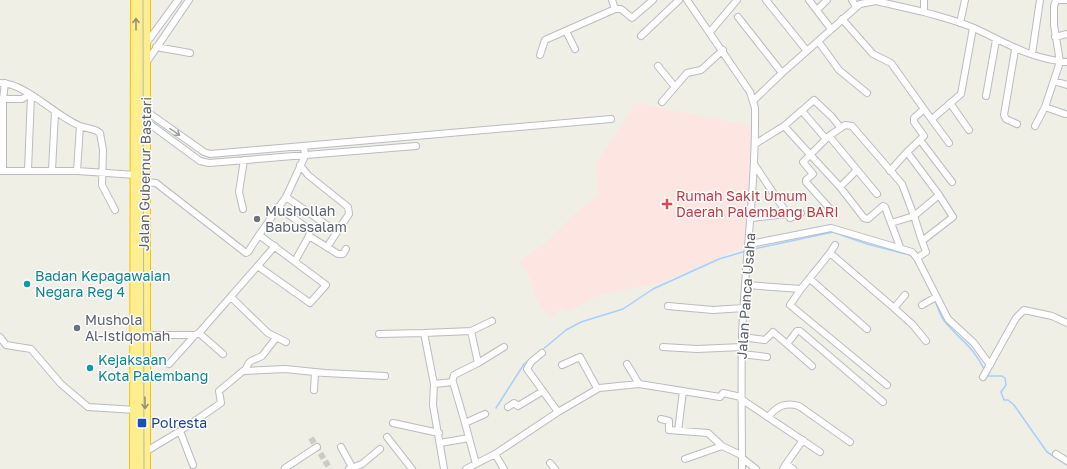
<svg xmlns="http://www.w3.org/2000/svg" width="1067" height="469" viewBox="0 0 1067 469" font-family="'Golos Text',sans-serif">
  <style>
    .medical { fill: #fde6e1 }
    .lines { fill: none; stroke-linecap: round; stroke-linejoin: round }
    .stream { stroke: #a6ceff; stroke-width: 1.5 }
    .minor-tunnel { stroke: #cbcbc5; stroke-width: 6; stroke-dasharray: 6 3; stroke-linecap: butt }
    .minor-casing { stroke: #b9bcc1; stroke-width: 8 }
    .highway-casing { stroke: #f5c300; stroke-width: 12 }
    .minor { stroke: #fff; stroke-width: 6 }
    .highway { stroke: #ffee8d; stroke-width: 10 }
    .tram { stroke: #b6b7b7; stroke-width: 1 }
    .oneway { stroke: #959274 }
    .oneway2 { stroke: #9da0a3 }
    .health-dot { fill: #e0444e; stroke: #fff; stroke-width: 1.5 }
    .worship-dot { fill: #6b7280; stroke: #fff; stroke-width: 1.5 }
    .culture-dot { fill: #0f9aa8; stroke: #fff; stroke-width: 1.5 }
    .transit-dot { fill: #1a4fb4; stroke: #fff; stroke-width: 1.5 }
    .labels { text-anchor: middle; stroke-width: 3; stroke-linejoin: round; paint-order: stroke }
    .street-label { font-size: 14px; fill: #5c6066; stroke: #fff }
    .health-label { font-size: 14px; fill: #be3a42; stroke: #fff; text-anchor: start }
    .worship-label { font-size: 14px; fill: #5b616d; stroke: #fff; text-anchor: start }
    .culture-label { font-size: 14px; fill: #0d838f; stroke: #fff; text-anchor: start }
    .transit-label { font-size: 14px; fill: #164399; stroke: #fff; text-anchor: start }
  </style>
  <rect width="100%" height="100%" fill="#f0efe5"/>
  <path class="medical" d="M636,103L743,124L752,129L745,246L663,282L599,295L567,312L562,307L550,318L535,297L530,277L519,261L542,246L576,212L598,196L596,164Z"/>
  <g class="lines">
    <path class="stream" d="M749,250L833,232L867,244L910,255L914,259
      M935,300C938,308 940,317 946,323C961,341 973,346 984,369
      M541,351L566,330L581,322L623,309L653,289L719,259L746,251
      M987,374L988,376H1002L1005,378L1006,385L1001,392L1004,400H1008L1014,405L1047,452L1067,465
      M496,408L524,364L528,361"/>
    <path class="minor-tunnel" d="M311,438L330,469"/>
    <g class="minor-casing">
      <path id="minor" d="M687,0L750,92L755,108C756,184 745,259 742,335C741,380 742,424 742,469
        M766,0L807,51
        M809,0L831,29
        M852,0L856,7
        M1056,0H1067
        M615,9H621L632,18L653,0
        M817,10L827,0
        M924,12C941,17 958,21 974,28C1007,43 1030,59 1067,62
        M738,17L782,73
        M960,23L965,0
        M566,31L575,49
        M710,32L737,0
        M641,36L679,0
        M1055,37L1067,34
        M818,41L839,70L867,93
        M145,45L178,0
        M156,47L190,53
        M1015,50L1004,115L1006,119L1017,124
        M1032,54L1040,0
        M540,55L545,40L615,9L612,0
        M146,63L189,0
        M658,66L675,87
        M1054,81L1067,85
        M0,83C26,83 55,116 80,126C87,129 94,128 100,133L103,150L102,185L115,210
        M986,96L996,40
        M0,99H22L30,94
        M754,100L782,73L860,4L876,1L924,12V0
        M662,102L687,73L701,70L723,50
        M950,103L969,130
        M1045,107L1065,114
        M924,109L949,143
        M146,111L204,152L210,154L611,119
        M802,111L826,139
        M932,119L961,94L973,28
        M147,122L200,161L209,163L416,146
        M784,126L840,187L864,218L868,219L883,206L885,207L900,247
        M1035,126L1045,107L1060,62L1054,25V6L1056,0
        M829,136L845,125L852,126L902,184L914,216L939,195L907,152L924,136L914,122V118L924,109L891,63L873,54L842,19
        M920,140L952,182
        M755,144L784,126L814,100L832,117L840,127
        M754,164L790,218L801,213
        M300,165L308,175L348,207L349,214L327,247
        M28,170L31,95
        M52,170L55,112
        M0,171H77L136,175
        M3,171V99L5,83
        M77,171L80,126
        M890,171L907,152
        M146,182L156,183L246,253L248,252L259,235L326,285L310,303L259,267
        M840,187L857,170
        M286,197L337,232
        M278,207L310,230L309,236L338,254H343L346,249
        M243,209L239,192L244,160
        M831,210L806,182V180L813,174L803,162L829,136L877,194
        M751,218L788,214
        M891,223L914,216L922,241
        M259,235L286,197L305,156L304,146
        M750,244L831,228L912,252L917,258L948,319L974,343L990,365
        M830,253L835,245
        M917,258L926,252L922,241L953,217L939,195
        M295,261L309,236
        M810,279L867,329
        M746,285L801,289L830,253L894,308L905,295
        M801,289L790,305L887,385
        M231,297L268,333L286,342
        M922,305L936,297
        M668,306L713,310L744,308
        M894,308L913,325L926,341
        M471,331L492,321
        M199,333L223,354
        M424,333L471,331L478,363L504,347
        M379,334L424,333L434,384
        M144,335H195L199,333L275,246
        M0,337L6,345L31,349L61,384L88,407L136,410
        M742,337L765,340L773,332L787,344L797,331H800L883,402
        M787,344L812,366
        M663,347L697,349L742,347
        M542,353L531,362L527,369L558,412
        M742,354L767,357
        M169,364L195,335
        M627,364L639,384
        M562,365L580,357L597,388
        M245,371C250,358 251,362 262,356L276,338
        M983,377L1016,318L1024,310L1052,316L1067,323
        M452,382L454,375L478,363
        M314,390L315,372
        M741,399L820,452
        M508,407L514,403L518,406L543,391
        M768,417C777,406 785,402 799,406L850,442
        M661,419L669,421V430L708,433L722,446L741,455
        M393,423L439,433
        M465,423L476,464
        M678,431L683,391
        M387,437L412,469
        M440,443L469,438
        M341,447L352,467
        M145,452L180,431
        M495,454L504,469
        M1056,454L1067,461
        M742,458L756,469
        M685,459L722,446
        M550,463L555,469
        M786,464L803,440
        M193,465L180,431L221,403L219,391L243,371L285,369L325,373L385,376
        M285,468L317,447
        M349,469L362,464L380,449
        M444,469L433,405L434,384L453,382L465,423L485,414
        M466,469L495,454L558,412L599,388L639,384L720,397L723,393L741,397
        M783,469L786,464L793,469"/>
    </g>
    <g class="highway-casing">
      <path id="highway" d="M145,0V469
        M135,469L136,0"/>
    </g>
    <use href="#minor" class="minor"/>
    <use href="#highway" class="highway"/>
    <path class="tram" d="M143,0L144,469"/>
  </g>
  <defs><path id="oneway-shaft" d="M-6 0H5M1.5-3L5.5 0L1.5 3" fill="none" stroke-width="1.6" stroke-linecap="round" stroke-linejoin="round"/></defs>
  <g class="oneway">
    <use href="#oneway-shaft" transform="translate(136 24) rotate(-90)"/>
    <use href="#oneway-shaft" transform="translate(145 403) rotate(89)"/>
  </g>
  <use class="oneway2" href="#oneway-shaft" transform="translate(175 132) rotate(35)"/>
  <path class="health-dot" d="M665 198h4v4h4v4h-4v4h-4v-4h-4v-4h4z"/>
  <g class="worship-dot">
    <circle cx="257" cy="219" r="4"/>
    <circle cx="77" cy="328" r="4"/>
  </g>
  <g class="culture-dot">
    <circle cx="27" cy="284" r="4"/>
    <circle cx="90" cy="368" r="4"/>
  </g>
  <rect class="transit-dot" x="137" y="418" width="10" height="10" rx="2"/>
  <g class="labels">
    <g class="street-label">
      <text transform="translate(145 174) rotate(-89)" y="5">Jalan Gubernur Bastari</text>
      <text transform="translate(746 296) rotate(-86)" y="5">Jalan Panca Usaha</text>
    </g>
    <g class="health-label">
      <text x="676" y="201">Rumah Sakit Umum<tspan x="676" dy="16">Daerah Palembang BARI</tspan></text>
    </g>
    <g class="worship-label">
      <text x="265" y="216">Mushollah<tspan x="265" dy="16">Babussalam</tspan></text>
      <text x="85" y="325">Mushola<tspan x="85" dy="16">Al-Istiqomah</tspan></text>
    </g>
    <g class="culture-label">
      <text x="35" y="281">Badan Kepagawaian<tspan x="35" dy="16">Negara Reg 4</tspan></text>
      <text x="98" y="365">Kejaksaan<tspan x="98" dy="16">Kota Palembang</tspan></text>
    </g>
    <g class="transit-label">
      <text x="151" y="428">Polresta</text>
    </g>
  </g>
</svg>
